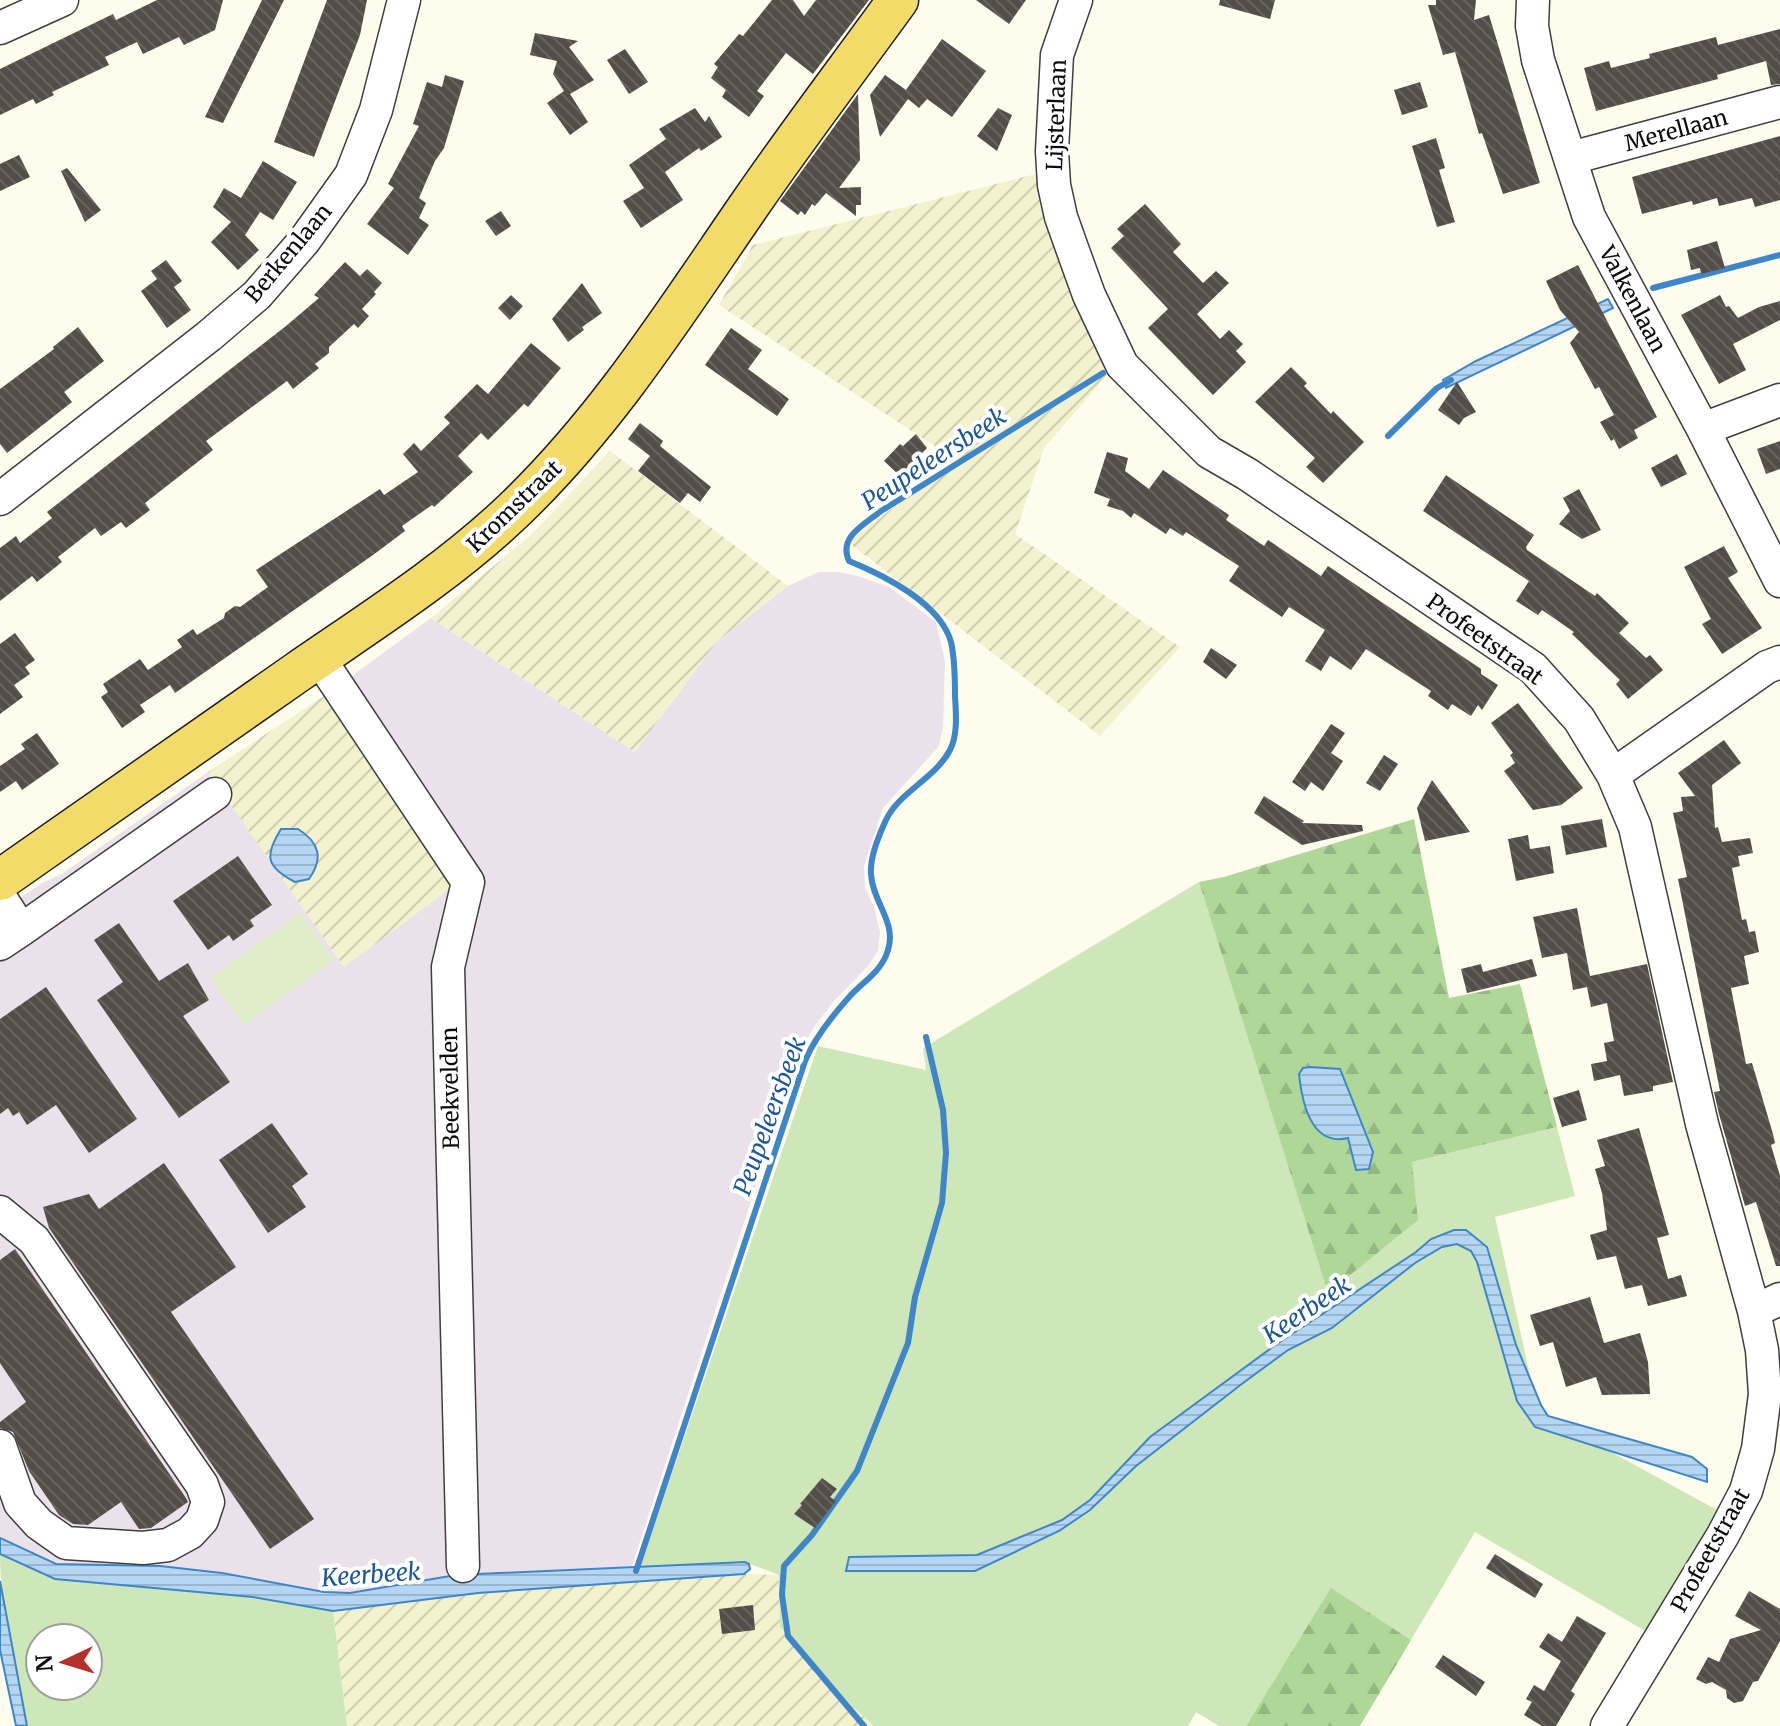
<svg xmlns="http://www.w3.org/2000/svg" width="1780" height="1726" viewBox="0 0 1780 1726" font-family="Merriweather,serif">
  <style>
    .industrial { fill: #ebe1eb }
    .farmland { fill: url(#farmland-furrows) }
    .grass { fill: #cde7b8; fill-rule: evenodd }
    .forest { fill: url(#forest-firs) }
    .pitch { fill: #dfeec9 }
    .water { fill: url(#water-rules); stroke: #3e86c7; stroke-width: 2 }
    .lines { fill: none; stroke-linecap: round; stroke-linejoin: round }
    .stream { stroke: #3e86c7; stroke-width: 6 }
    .building { fill: url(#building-back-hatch) }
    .minor-casing { stroke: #3f3f3f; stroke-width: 35 }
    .major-casing { stroke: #1d1d1d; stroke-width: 43 }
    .minor { stroke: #fff; stroke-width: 32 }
    .major { stroke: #f2db69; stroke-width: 40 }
    .labels { text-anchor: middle; stroke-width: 8; stroke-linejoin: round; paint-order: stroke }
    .street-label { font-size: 22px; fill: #0c0c0c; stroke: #fff }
    .water-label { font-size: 24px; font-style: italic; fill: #1c5898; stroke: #fff }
  </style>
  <defs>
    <pattern id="farmland-furrows" width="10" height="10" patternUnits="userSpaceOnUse" patternTransform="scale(2)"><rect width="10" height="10" fill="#f3f2ce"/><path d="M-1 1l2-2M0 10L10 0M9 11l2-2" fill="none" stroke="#cfceb0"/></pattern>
    <pattern id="forest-firs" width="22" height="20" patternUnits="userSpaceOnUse" patternTransform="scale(2)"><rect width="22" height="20" fill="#afd798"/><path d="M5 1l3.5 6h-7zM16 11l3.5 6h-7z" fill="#95b782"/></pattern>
    <pattern id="water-rules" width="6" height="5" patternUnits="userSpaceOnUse" patternTransform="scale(2)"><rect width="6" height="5" fill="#b4d6f3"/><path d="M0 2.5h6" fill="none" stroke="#9ab6cf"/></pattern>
    <pattern id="building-back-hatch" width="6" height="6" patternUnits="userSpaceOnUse" patternTransform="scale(2)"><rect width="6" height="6" fill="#544e49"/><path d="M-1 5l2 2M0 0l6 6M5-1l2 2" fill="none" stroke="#68635f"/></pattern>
  </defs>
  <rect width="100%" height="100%" fill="#fefcec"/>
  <path class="industrial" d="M819,572H838L858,576L889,587L936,622L945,661L943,728L939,746L883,808L864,866L865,888L874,907L880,932L878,951L868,966L834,1001L814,1027L799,1054L632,1566L417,1582L350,1593L324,1592L50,1569L28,1550L0,1538V912L42,883L62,874L208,772L344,967L327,694L431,618L635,752L717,641L788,586Z"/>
  <path class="farmland" d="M1036,174L1048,227L1072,297L1107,375L1044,448L1015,534L1180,647L1100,736L848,542L956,460L719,305L753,245Z
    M610,451L788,586L717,641L635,752L431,618L531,535Z
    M327,694L454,886L344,967L208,772Z
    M744,1574L779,1575L780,1627L839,1694L874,1726H347L333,1611L478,1593Z"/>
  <path class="grass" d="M1199,882L1328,1292L1412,1162L1557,1127L1575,1196L1495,1217L1538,1412L1717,1510L1647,1632L1475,1532L1411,1640L1331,1589L1246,1726H1219L1196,1712L1188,1726H874L839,1694L780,1627L779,1575L745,1562L640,1567L818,1046L926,1070L923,1048Z
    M0,1554L55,1579L253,1597L333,1611L347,1726H27C17,1669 0,1612 0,1554ZM40,1638H88V1686H40Z"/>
  <path class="forest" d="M1414,819L1449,998L1520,984L1557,1127L1412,1162L1418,1220L1328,1293L1199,882L1224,877Z
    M1331,1588L1411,1640L1360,1726H1246Z"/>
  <path class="pitch" d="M300,913L334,960L244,1025L210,978Z"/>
  <path class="water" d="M1608,299L1613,308L1446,388L1443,380L1476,361Z
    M281,829H298C319,842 324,858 309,879L295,882C266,867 264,856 281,829Z
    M1310,1067L1340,1069L1373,1152L1369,1169L1356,1170L1348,1138C1311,1147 1302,1102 1299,1074L1303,1068Z
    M1454,1230H1466L1487,1247L1516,1345L1541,1405L1548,1416L1692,1457L1707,1469V1482L1535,1427L1517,1401L1477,1262L1471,1251L1457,1244L1442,1247L1415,1263L1332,1328L1288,1350L1243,1383L1136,1466L1090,1510L1059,1531L975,1571H846L849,1557L977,1555L1062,1520L1090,1500L1150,1437L1274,1346L1416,1252L1431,1239Z
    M0,1538L56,1564L160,1566L222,1573L324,1592L350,1593L456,1575L745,1562L749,1564L750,1569L744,1574L478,1593L333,1611L253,1597L55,1579L0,1554Z
    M0,1581L27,1726H16L0,1650Z"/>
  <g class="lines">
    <path class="stream" d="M1653,288L1780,255
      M1388,436L1437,388L1451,380
      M636,1571L805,1061C815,1037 832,1016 850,996C864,981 882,971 888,950C897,922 872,901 871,874C870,857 878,838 885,822C898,792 935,779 950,750C958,735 956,713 955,696C955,679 955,659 951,642C940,603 883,575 849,561C838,537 864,525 881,511L1103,373
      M864,1726L788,1636L782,1595L784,1566L812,1535L857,1471L908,1343L915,1297L942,1203L946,1153L943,1110L926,1037"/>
  </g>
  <path class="building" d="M157,0H223L215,30L184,45L179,37L143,54L137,42L105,57L109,65L52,92L54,95L36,104L33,99L0,115V69L113,14L116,20Z
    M262,0H284L223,123L205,117Z
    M327,0H367L360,35L314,157L274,142Z
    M772,0H793L804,16L816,0H869L813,74L786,53L757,91L764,96L749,117L722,97L726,90L711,78L718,67L714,64L739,34L743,36Z
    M976,0H1026L1009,24Z
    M1220,0H1275L1270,19L1219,5Z
    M1436,0H1476L1474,20L1489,15L1540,183L1503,194L1482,133L1479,134L1455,52L1443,55L1428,5H1436Z
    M1780,29V84L1771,85L1766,61L1717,75L1718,79L1596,111L1584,68L1609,61L1611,68L1650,58L1649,54L1716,37L1718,45Z
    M535,33L578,41L569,47L594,80L570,94L588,122L570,135L547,103L564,91L553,74L557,61L530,55Z
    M942,39L986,71L952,117L927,99L919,108L908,99L880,137L870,95L885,75L906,90Z
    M625,49L648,82L629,94L607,60Z
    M445,75L464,81L444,148L435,161L419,198L426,203L419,218L429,225L408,255L367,224L394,188L388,184L419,126L413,124L427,82L442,87Z
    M1420,82L1428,107L1402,115L1394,90Z
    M858,94L860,160L839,188L861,187V205H856V216L826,193L815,206L812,204L805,215L801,211L798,215L780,201Z
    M695,108L705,122L709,116L722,137L701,151L699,148L665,172L683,200L641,228L623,201L644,188L629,165L666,139L659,129Z
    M998,108L1012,115L997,151L977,136Z
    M1780,136V200L1755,207L1752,198L1719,206L1717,198L1693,205L1692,201L1642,214L1632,177Z
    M1436,138L1445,168L1439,170L1455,222L1437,227L1412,146Z
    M19,155L30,177L0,191V164Z
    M263,161L297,182L273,220L260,212L245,235L259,250L238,270L211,242L231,222L213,207L224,188L241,198Z
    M67,168L101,210L85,222L61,171Z
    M1145,204L1181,244L1173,252L1203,283L1216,271L1229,283L1197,314L1220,339L1229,330L1243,344L1236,351L1246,362L1213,395L1148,328L1168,309L1111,248L1124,236L1117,229Z
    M501,211L511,226L496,236L485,221Z
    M1717,241L1725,268L1701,274L1700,268L1691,270L1687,250Z
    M166,260L182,281L174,287L191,310L167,328L141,291L157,279L151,271Z
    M345,262L360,276L367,269L382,283L374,292L376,294L362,309L369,316L358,328L354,324L329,347V353L315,364L319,368L293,389L287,381L206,441L213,450L145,503L150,510L126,528L121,522L101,536L95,528L58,557L62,562L37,582L32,576L0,601V548L16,536L20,543L52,518L47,512L286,326L319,298L314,295Z
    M1578,265L1657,417L1634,430L1638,438L1619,449L1614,439L1611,441L1600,422L1614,415L1599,387L1595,389L1570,343L1579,332L1560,310L1546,281Z
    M582,283L602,313L582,327L584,330L568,342L552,319Z
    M511,295L523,306L510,320L498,308Z
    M1720,295L1726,307L1729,306L1738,318L1759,307L1780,301V320L1733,344L1746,370L1719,384L1681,315Z
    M78,327L104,361L64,392L72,402L7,453L0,444V389L54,349L53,347Z
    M731,328L762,350L748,369L789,399L777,416L705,365Z
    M531,343L561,368L528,407L524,404L488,440L481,433L458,456L473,472L434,507L432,505L402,526L405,531L373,555L175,693L170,685L140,705L145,712L122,728L101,697L108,692L103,684L140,659L148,670L182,647L177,640L193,629L197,635L224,618L225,613L235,606L240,607L268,587L256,570L380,489L384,495L418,472L403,454L414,443L421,451L450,423L444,417L477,384L488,394Z
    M1291,367L1307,383L1304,386L1331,414L1333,411L1364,442L1323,483L1306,467L1315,458L1255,402Z
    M1457,382L1476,412L1464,418L1459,425L1438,410Z
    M640,423L663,441L660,446L711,487L700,502L688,493L680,503L638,471L650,456L628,439Z
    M916,434L927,448L900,476L884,461L900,444L903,446Z
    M1780,441V469L1766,474L1757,449Z
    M1107,452L1128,458L1125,471L1149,489L1163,470L1229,515L1226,520L1264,546L1268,540L1321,576L1328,566L1481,669V674L1498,685L1482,710L1478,705L1471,716L1452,704L1448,710L1428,696L1431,691L1366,649L1351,670L1330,656L1321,671L1305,661L1325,630L1289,607L1282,617L1229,581L1239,566L1186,532L1183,536L1170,528L1166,534L1134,513L1131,518L1123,511L1107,506L1110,499L1094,493Z
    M1677,454L1687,474L1661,487L1651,468Z
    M1446,475L1534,535L1526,547L1527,550L1595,596L1597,593L1629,623L1619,633L1646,658L1650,655L1663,670L1628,699L1616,684L1620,680L1572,634L1574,632L1542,610L1538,615L1516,601L1529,581L1423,511Z
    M1579,489L1601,530L1582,539L1559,524L1570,511L1563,498Z
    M1724,546L1738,572L1728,578L1762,628L1722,654L1702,624L1711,619L1684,567Z
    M15,633L35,660L25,667L30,674L14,685L23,697L0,714V644Z
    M1211,648L1237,665L1226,679L1203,662Z
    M1518,703L1583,788L1561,805L1533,810L1504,771L1515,763L1510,755L1513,753L1491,723Z
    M1331,724L1345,733L1331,753L1343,761L1323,791L1311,782L1305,791L1292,782Z
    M37,733L59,764L22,790L16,781L0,792V766L25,749L21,744Z
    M1724,740L1741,763L1712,785L1715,828L1718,827L1722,842L1750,838L1753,853L1738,856L1740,866L1732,868L1742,920L1746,919L1749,932L1755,931L1759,952L1744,956L1749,984L1731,988L1746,1064L1752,1063L1773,1134L1775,1143L1771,1145L1780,1176V1266H1776L1756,1202L1745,1206L1719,1114L1714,1092L1720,1091L1678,879L1687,877L1673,813L1683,811L1681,797L1695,796L1678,773Z
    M1384,755L1398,764L1380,791L1366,783Z
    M1432,780L1470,832L1425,841L1417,808Z
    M1264,796L1304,821L1302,823L1362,825L1363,831L1302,845L1254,813Z
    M1602,819L1607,847L1566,855L1561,826Z
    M1528,835L1530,849L1550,846L1554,873L1516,881L1508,839Z
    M238,856L272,905L250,920L254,926L233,941L229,935L208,950L173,901Z
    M1577,908L1590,976L1647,964L1673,1082L1653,1086V1091L1624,1096L1620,1075L1594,1081L1591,1064L1607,1061L1604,1043L1614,1041L1607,1003L1591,1007L1587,987L1573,990L1567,953L1542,958L1533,917Z
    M119,923L159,981L188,963L209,1000L183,1016L230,1082L179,1118L97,1000L123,982L94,940Z
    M1532,959L1537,976L1467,993L1461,969L1481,964L1483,972Z
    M46,987L137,1119L89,1153L56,1105L27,1125L19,1112L13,1116L8,1108L0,1114V1019Z
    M1579,1090L1587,1120L1562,1127L1553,1098Z
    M272,1123L308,1174L292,1186L306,1207L268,1233L219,1160Z
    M1639,1128L1669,1235L1657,1238L1668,1279L1681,1275L1687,1296L1648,1306L1642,1285L1625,1289L1616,1256L1597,1260L1590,1235L1607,1230L1602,1193L1595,1169L1605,1166L1597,1140Z
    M164,1163L236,1267L171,1312L314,1519L270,1549L49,1228L43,1207L89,1194L99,1209Z
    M15,1249L186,1498L188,1502L151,1528L139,1529L121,1502L88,1525L73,1524L59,1515L29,1471L13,1432L0,1428V1422L26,1402L0,1363V1260Z
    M1590,1297L1604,1343L1640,1333L1648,1362L1650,1394L1602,1395L1596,1377L1566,1387L1553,1342L1540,1346L1530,1315Z
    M822,1478L837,1489L830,1497L836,1501L815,1528L794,1514L802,1505L800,1504Z
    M1495,1554L1543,1584L1535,1598L1486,1568Z
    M1749,1591L1780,1609V1641L1758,1681L1753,1682L1743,1701L1734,1703L1727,1698L1726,1690L1712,1682L1706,1684L1696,1679L1708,1657L1719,1662L1730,1639L1761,1630L1735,1616Z
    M753,1605L755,1630L722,1634L719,1609Z
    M1577,1616L1606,1633L1571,1691L1575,1694L1556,1726H1542L1524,1715L1532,1702L1526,1699L1534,1685L1544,1691L1561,1661L1539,1647L1548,1633L1562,1642Z
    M1443,1655L1485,1682L1476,1696L1435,1667Z"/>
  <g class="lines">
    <g class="minor-casing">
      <path id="minor" d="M1076,0L1057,55L1052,151L1054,185L1061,217L1072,248L1089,295L1122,365L1209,452L1247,474L1533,668L1579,719L1613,775L1635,827L1702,1124L1754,1311L1762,1350L1765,1394L1758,1449L1746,1491L1723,1535L1607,1726
        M1533,0L1532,26L1538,60L1589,217L1703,429L1780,581
        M0,28L62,0
        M1571,158L1780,102
        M1703,429L1780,400
        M0,499L209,336L257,295L304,241L351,175L376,110L404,0
        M319,658L468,882L448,967L463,1566
        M1613,775L1767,667L1780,662
        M0,897L21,930L0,944
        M21,930L215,794
        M0,1212L34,1240L202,1485L208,1502L202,1520L190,1533L168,1545L143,1548L66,1543L39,1524L20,1503L0,1446
        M1754,1311L1780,1299"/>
    </g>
    <g class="major-casing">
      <path id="major" d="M0,880C100,810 200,741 299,671C373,620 449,572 514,510C607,421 675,313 748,207C796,137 848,69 898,0"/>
    </g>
    <use href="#minor" class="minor"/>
    <use href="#major" class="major"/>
  </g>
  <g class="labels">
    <g class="street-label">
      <text transform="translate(1056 115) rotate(-88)" y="8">Lijsterlaan</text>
      <text transform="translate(1676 130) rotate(-15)" y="8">Merellaan</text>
      <text transform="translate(288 253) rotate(-50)" y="8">Berkenlaan</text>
      <text transform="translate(1633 299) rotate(62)" y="8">Valkenlaan</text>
      <text transform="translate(514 506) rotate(-44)" y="8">Kromstraat</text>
      <text transform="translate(1485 639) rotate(36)" y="8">Profeetstraat</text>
      <text transform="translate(450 1088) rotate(-91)" y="8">Beekvelden</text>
      <text transform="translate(1710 1550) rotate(-61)" y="8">Profeetstraat</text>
    </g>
    <g class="water-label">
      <text transform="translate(934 459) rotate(-33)" y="8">Peupeleersbeek</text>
      <text transform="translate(770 1116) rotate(-70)" y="8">Peupeleersbeek</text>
      <text transform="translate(1307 1310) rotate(-34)" y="8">Keerbeek</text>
      <text transform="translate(371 1575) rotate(-4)" y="8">Keerbeek</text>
    </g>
  </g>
  <g transform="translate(64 1662) rotate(266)"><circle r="38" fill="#ffffff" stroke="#9e9e9e" stroke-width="2"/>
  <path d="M0-6L14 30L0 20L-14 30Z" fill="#b52f2b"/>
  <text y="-12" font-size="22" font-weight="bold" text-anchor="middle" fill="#0c0c0c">N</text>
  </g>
</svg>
